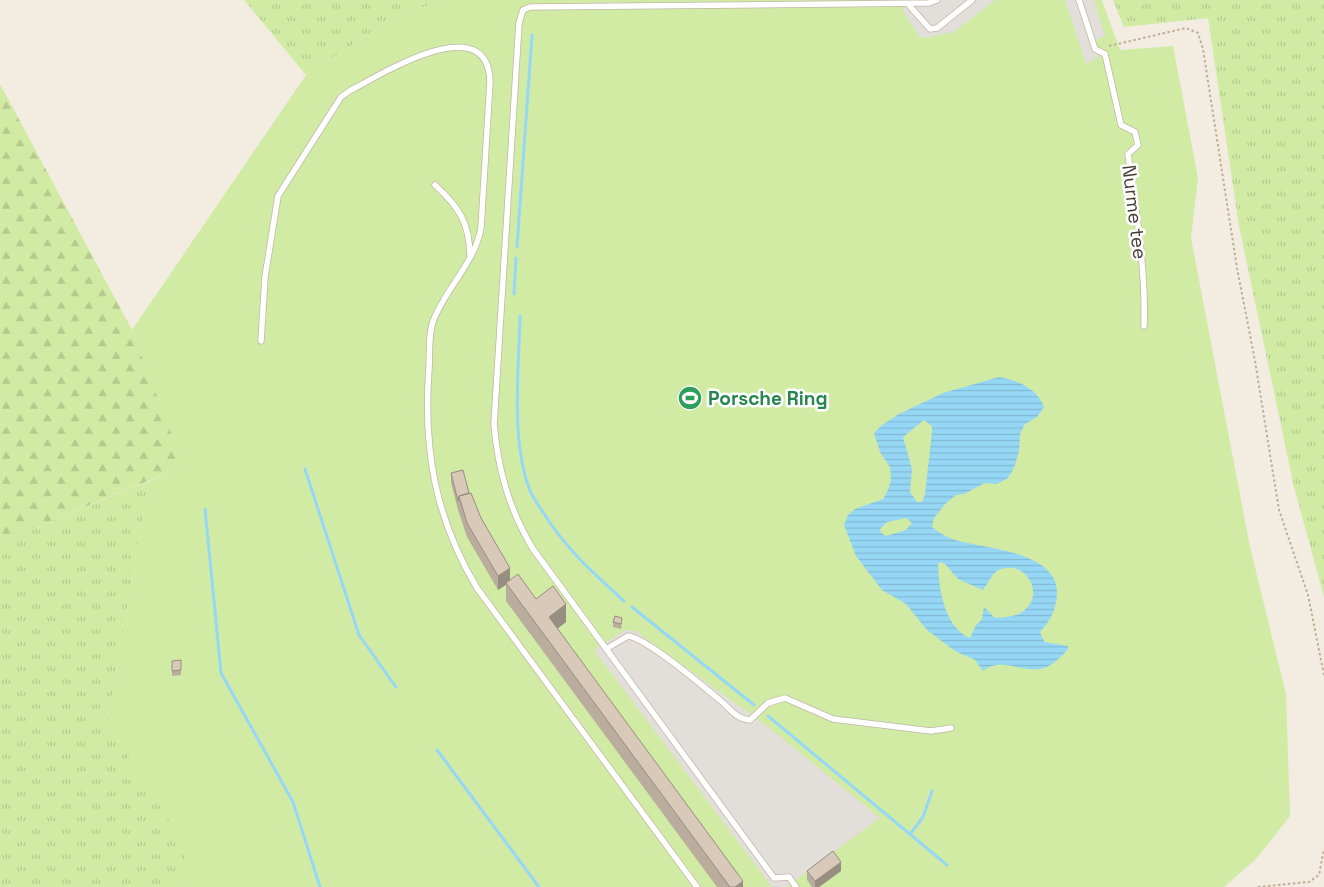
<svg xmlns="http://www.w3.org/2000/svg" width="1324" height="887" viewBox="0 0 1324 887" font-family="'Space Grotesk',sans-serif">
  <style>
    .grass { fill: url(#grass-tufts) }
    .forest { fill: url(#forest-firs) }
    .pitch { fill: #d1eba5 }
    .parking { fill: #e2deda }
    .water { fill: url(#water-rules); fill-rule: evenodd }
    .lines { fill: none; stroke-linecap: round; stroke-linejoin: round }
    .stream { stroke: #96d7f6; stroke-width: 3 }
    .service-casing { stroke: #c1b6a6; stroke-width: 7 }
    .path { stroke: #c1ad93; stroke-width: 2; stroke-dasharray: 2.5 2.5; stroke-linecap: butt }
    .service { stroke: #fff; stroke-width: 5.5 }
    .wall { fill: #baad9e }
    .shaded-wall { fill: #978d81 }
    .building { fill: #d8c9b8; stroke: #978d81 }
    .labels { text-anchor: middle; stroke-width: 5; stroke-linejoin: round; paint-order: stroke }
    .street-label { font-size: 19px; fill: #443b31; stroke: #fff }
    .leisure-label { font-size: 19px; font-weight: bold; fill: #27864d; stroke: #fff; text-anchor: start }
  </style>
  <defs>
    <pattern id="grass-tufts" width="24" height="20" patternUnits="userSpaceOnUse" patternTransform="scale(1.25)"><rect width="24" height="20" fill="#d1eba5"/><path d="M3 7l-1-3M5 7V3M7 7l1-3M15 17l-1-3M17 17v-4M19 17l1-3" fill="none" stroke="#b5ca8e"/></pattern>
    <pattern id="forest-firs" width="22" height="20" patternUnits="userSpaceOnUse" patternTransform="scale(1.25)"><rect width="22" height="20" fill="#d1eba5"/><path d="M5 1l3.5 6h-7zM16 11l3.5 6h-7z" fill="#b5ca8e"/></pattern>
    <pattern id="water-rules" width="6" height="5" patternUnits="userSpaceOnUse" patternTransform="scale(1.25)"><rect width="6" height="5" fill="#96d7f6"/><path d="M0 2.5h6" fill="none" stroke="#82b9d3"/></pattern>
  </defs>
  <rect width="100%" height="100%" fill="#f2ece1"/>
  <path class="grass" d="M244,0H444L393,18L306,75Z
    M1113,0H1324V597L1294,487L1239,226L1208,18L1124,27Z
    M149,481L107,723L188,849L176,885L177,887H0V542Z"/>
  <path class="forest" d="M0,84L132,330L184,466L0,542Z"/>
  <path class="pitch" d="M444,0H1102L1120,50L1173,46L1198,178L1191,238L1250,547L1286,694L1290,816L1256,859L1224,887H177L176,885L187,849L107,723L149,481L184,466L132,330L306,75L393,18Z"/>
  <path class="parking" d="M914,0H995L954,32L924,38L920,37L902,10Z
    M1065,0H1094L1105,36L1093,42L1099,57L1086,64Z
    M625,630L636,631L644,637L768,727L880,818L786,887H772L594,650Z"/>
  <path class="water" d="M999,377C1017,380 1038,389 1044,407L1037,417L1025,424L1020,434L1019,451L1014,468L1008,478L997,484L985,483L964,494L956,495L945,504L934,518L932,527C938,532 945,536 952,539C981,549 1059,550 1057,594C1056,610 1050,621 1040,632L1044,642L1068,646V649C1063,655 1054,664 1047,667C1025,676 1003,655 983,671L975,660L955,651L927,630L906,604L882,590L856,556L844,525L848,515L855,509L883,499L888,490L891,480L890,467L880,452L874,433L882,425L899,414L943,393ZM924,420L932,426V432L925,494L922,502H917L910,492L912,469L903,437ZM906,518L912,523L906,530L886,536L881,533L880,529L887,522ZM941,562L945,564L958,579L983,590C987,585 992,574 997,571C1024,556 1048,595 1022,612C1016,617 1003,617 995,618L984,607L982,619L976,625L970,638C944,627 939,589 938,564Z"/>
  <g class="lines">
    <path class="stream" d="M517,247L532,35
      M514,294L516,258
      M520,316C519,369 510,443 531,493C534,499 539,506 543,512C565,548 593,573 624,601
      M305,469L359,635L396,687
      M205,509L221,673L293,802L320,887
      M632,607L754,705
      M768,716L947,865
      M437,750L539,887
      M911,833L923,817L932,791"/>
    <g class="service-casing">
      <path id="service" d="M1079,0L1095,49L1105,54L1121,125L1135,132L1138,145L1128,154C1136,211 1146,269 1144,326
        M908,4L930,29L937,28L972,0
        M435,185C459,207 469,222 470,255
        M261,341L265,277L278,196L341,97L351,90C382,74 488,7 490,82L481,228C475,262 447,287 434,319C428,333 430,353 429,368C423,449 435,518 477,588L697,887
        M606,649L628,636C647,638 704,687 722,702C732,711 737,719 750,720L768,703L785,698L833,719L931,731L951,728
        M796,887L789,877L774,878L533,549C509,509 498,470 494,424L519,23L523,10L530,7L929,3L937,0"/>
    </g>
    <path class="path" d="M1109,46L1186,28L1198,33L1203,49L1237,268L1255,361L1279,510L1308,595L1324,675
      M1258,887L1309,882L1319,875L1324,849"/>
    <use href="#service" class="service"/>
  </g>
  <path class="wall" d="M451,473L469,493L510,580L566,622L557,629L743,887H717L506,601V584L498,590L467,537L458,510L451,482Z
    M613,622L622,623L621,629L613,627Z
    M181,660V675L172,676V661Z
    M807,871H841L819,887H812L807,880Z"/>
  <path class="shaded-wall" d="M510,568V582L498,590V576Z
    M566,604V622L549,635V617Z
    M841,862V871L819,887H815V881Z
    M743,881V887H735Z"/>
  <path class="building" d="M463,470L469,493L459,496L458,501L451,473Z
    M471,493L481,518L510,568L498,576L467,523L459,496Z
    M518,574L536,599L553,586L566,604L549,617L743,881L735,887H730L506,583Z
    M615,616L622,618L621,624L613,622Z
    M181,660V670L172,671V661Z
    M833,851L841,862L815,881L807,871Z"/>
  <defs>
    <g id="stadium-disc" transform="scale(1.25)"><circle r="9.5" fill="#2e9e5b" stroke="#fff"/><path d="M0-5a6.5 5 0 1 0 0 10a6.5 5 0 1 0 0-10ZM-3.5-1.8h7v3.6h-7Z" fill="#fff"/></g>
  </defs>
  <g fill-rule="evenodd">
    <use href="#stadium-disc" x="690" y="398"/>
  </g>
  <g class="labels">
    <g class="street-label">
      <text transform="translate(1135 212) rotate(83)" y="7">Nurme tee</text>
    </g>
    <g class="leisure-label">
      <text x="708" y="405">Porsche Ring</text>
    </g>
  </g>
</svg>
